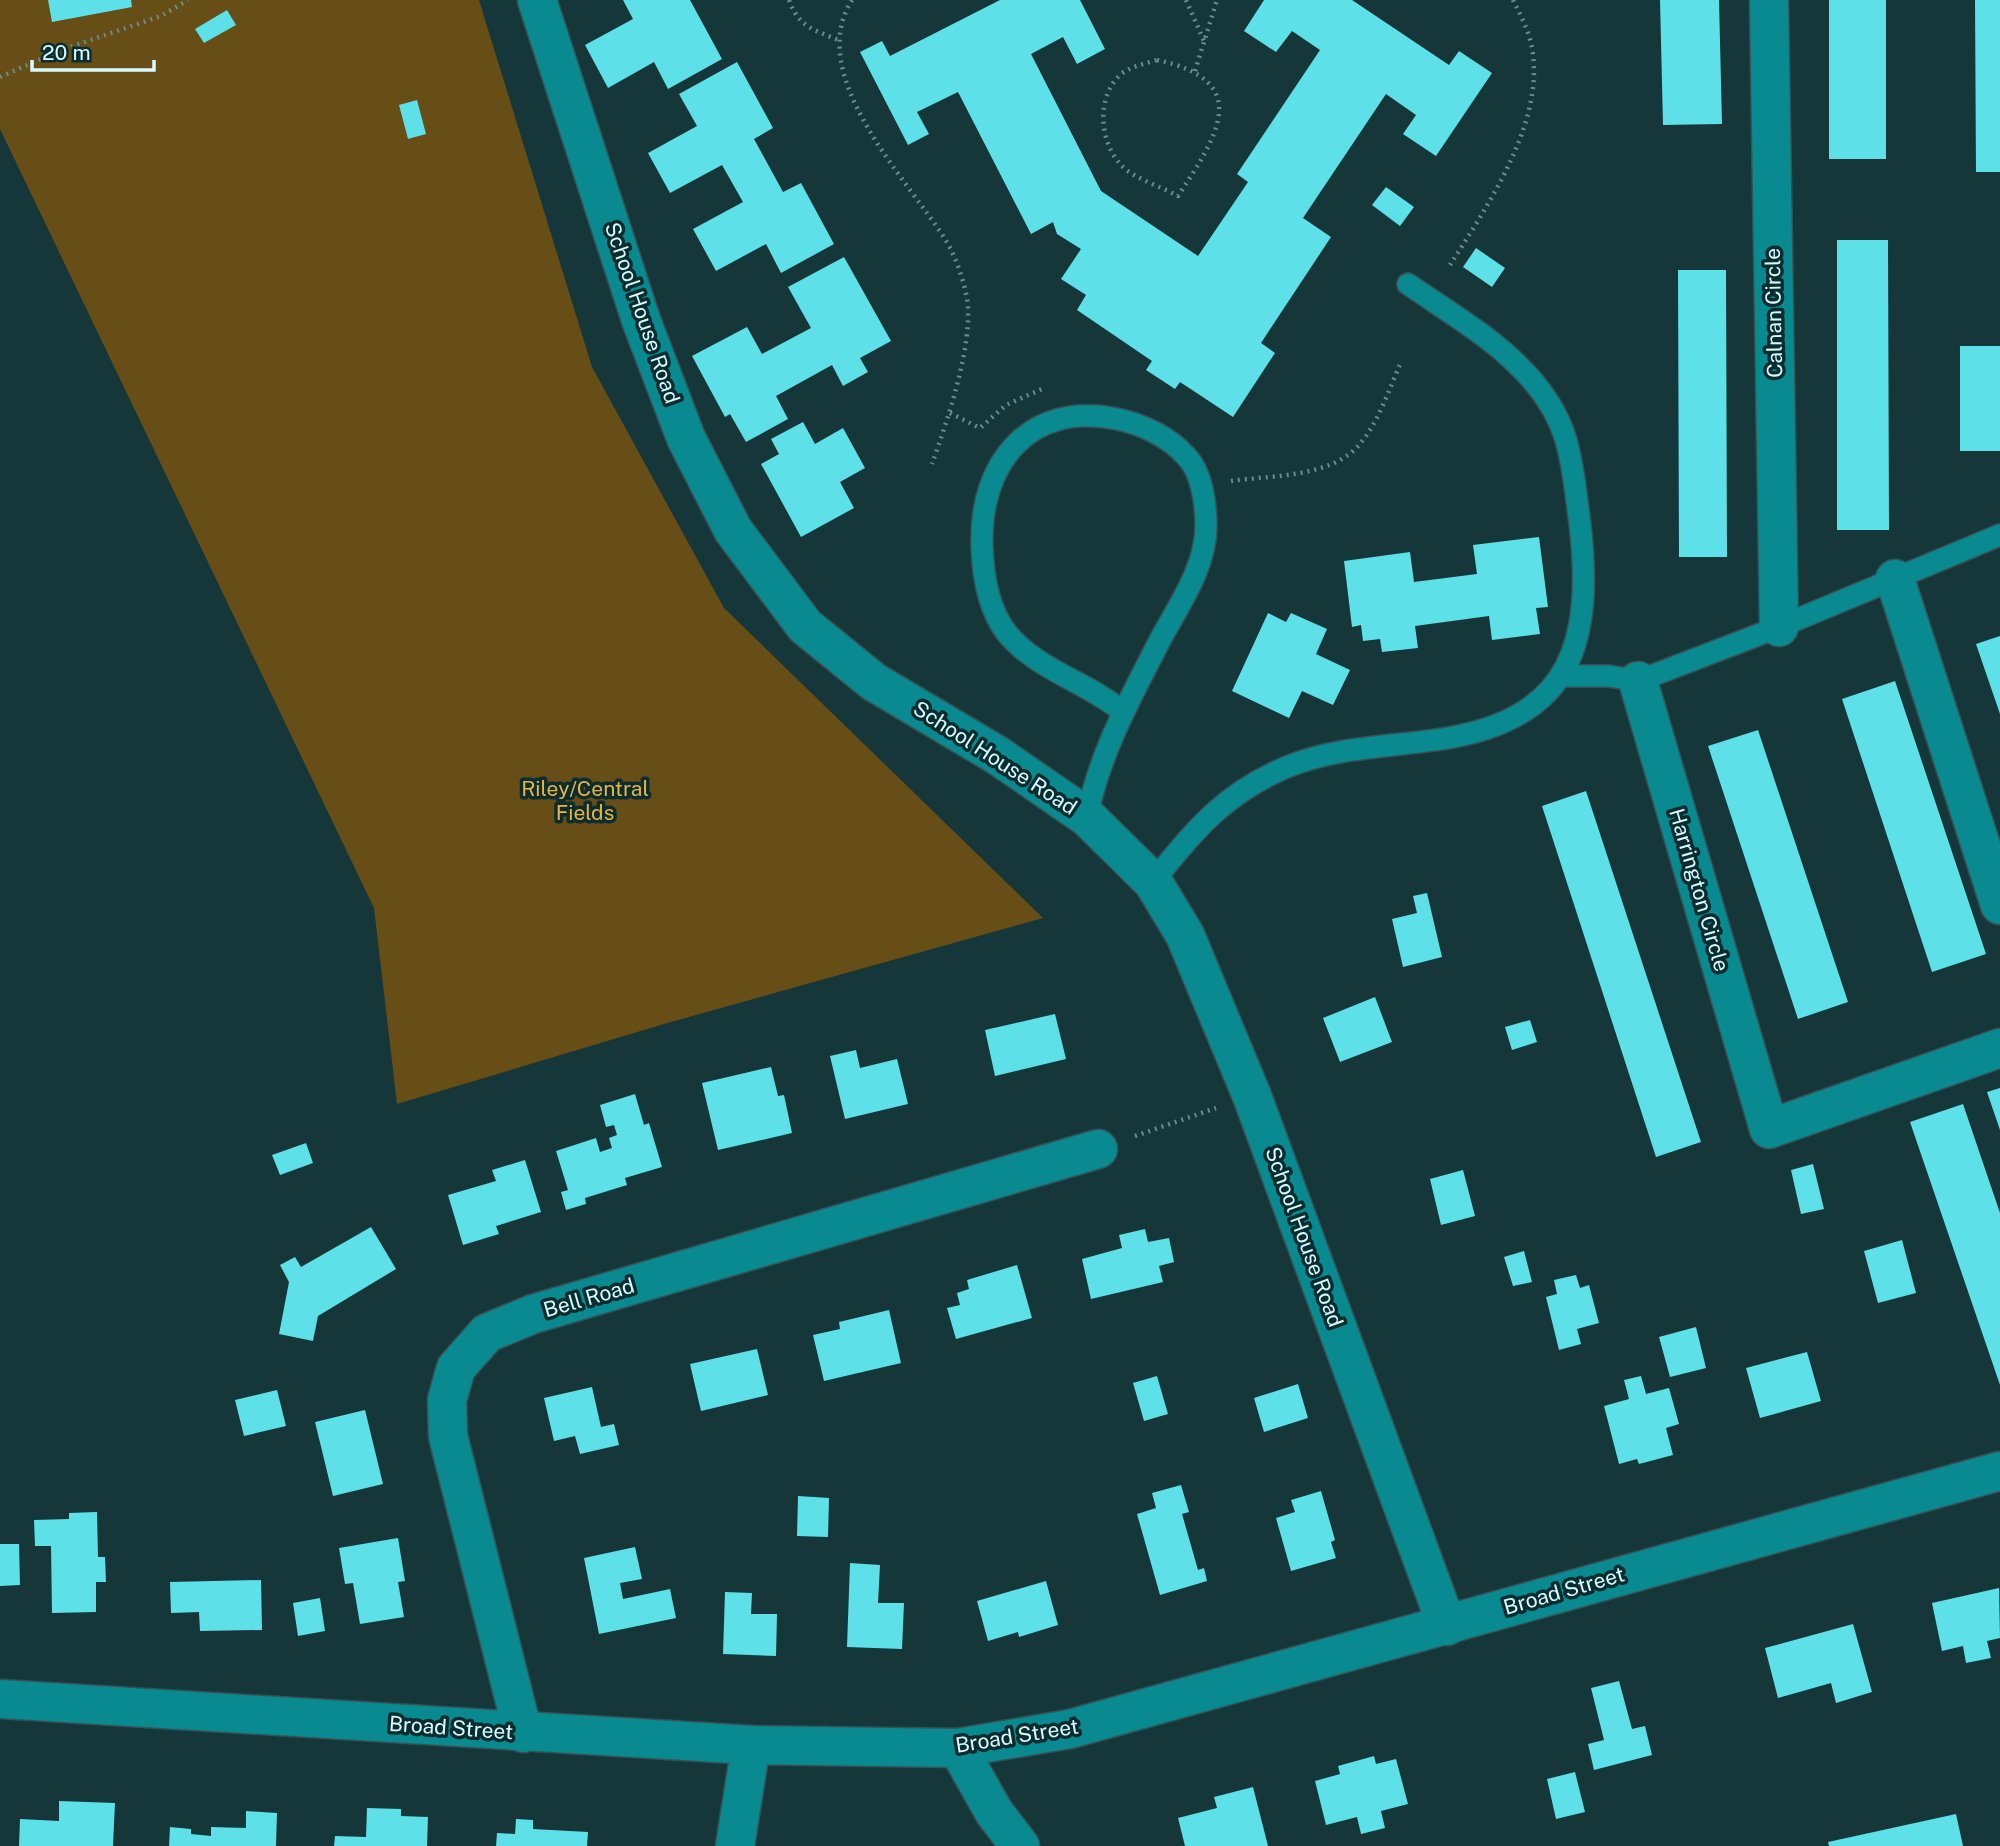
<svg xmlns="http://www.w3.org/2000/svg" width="2000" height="1846" viewBox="0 0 2000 1846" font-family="'Public Sans',sans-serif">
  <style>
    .green { fill: #674d16 }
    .building { fill: #5ee0e8 }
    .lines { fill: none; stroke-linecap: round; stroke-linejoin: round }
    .lane-casing { stroke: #345356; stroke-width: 24 }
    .street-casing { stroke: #345356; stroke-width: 41 }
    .secondary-casing { stroke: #345356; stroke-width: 41 }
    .path { stroke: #688b8d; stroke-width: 4.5; stroke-dasharray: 2 5; stroke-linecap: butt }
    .lane { stroke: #098990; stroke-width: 21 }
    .street { stroke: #098990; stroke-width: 38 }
    .secondary { stroke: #098990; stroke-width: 38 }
    .labels { text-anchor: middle; stroke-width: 7; stroke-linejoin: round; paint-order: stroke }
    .street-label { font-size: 21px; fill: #d7fcff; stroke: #0b2d2f }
    .park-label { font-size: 21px; fill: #edb33f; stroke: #0b2d2f }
  </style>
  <rect width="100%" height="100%" fill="#163739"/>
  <path class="green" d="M0,0H479L592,367L724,608L1043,918L664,1024L397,1104L374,908L0,129Z"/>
  <path class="building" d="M48,0H131L132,7L52,22Z
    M623,0H690L722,59L668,89L654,62L608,88L585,45L633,19Z
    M1000,0H1080L1105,49L1077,64L1063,37L1031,54L1101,191L1198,256L1248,182L1237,174L1320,50L1292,31L1276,52L1244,31L1264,0H1352L1449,65L1459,51L1492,73L1436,156L1403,134L1416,115L1386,94L1303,218L1331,237L1261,343L1275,353L1233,417L1180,382L1175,389L1146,370L1152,361L1077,310L1086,295L1061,279L1081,249L1057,234L1053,222L1031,234L958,92L917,112L929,134L908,145L860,52L882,41L890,56Z
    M1660,0H1719L1722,124L1663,125Z
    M1829,0H1886V159H1829Z
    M1975,0H2000V172H1976Z
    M227,10L236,25L204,43L195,29Z
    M737,62L773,128L754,139L783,192L801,183L834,244L781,273L766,244L716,271L693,229L743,202L722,165L670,193L648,153L697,126L679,94Z
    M417,100L426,134L408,139L399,105Z
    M1386,187L1414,207L1400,226L1372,205Z
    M1837,240H1888L1889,530H1837Z
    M1476,248L1505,268L1492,287L1463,267Z
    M844,257L891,341L860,358L868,372L843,386L832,365L776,396L788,419L746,442L730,414L725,417L692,356L747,327L762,354L811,328L788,287Z
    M1678,270H1726L1727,557H1679Z
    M1960,346H2000V451H1960Z
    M803,422L815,444L843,428L865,468L840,482L854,508L801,537L761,464L779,454L771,439Z
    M1539,537L1548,607L1536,608L1540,634L1492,640L1489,616L1415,626L1418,648L1382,652L1380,639L1363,641L1361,625L1352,627L1344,561L1410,552L1414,582L1477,574L1473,545Z
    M1268,613L1286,622L1291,613L1327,629L1316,654L1350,670L1333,705L1302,691L1289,718L1232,691Z
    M2000,636V714L1976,644Z
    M1895,681L1986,954L1932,972L1842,699Z
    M1758,730L1848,1002L1798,1019L1708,746Z
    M1586,791L1701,1142L1656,1157L1542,806Z
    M1427,893L1442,957L1403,967L1392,919L1417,913L1413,896Z
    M1375,997L1392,1042L1340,1062L1323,1018Z
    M1055,1014L1066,1059L995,1076L985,1030Z
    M1530,1020L1537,1042L1512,1050L1505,1027Z
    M856,1050L860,1068L897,1059L908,1104L845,1119L830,1056Z
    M771,1067L778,1096L784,1095L792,1133L718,1150L702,1083Z
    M2000,1088V1130L1987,1092Z
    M635,1094L644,1125L649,1123L662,1167L625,1178L627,1185L585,1198L586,1204L566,1210L561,1192L568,1190L556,1151L596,1138L600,1152L612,1148L609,1138L617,1135L614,1125L606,1127L600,1105Z
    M1963,1104L2000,1213V1385L1910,1122Z
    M306,1143L313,1163L280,1175L272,1155Z
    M525,1160L541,1212L496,1226L499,1234L463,1245L448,1195L496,1181L492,1170Z
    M1813,1164L1824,1209L1801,1214L1791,1170Z
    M1463,1170L1475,1216L1441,1225L1430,1179Z
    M371,1227L396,1269L318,1316L313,1341L279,1334L289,1282L280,1265L295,1257L301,1267Z
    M1145,1229L1148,1242L1169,1238L1174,1262L1159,1266L1163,1282L1091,1299L1082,1259L1122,1248L1119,1235Z
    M1902,1240L1916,1293L1878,1303L1864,1251Z
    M1524,1251L1532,1282L1513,1286L1504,1257Z
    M1017,1265L1032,1318L956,1339L947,1308L960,1305L957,1293L969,1289L967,1280Z
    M1576,1275L1580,1288L1589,1285L1599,1323L1577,1329L1581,1344L1559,1350L1546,1297L1557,1294L1554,1280Z
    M889,1310L901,1363L824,1381L813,1335L840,1329L839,1322Z
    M1696,1327L1706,1368L1670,1377L1659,1337Z
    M757,1349L768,1395L701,1411L690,1364Z
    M1807,1352L1821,1401L1760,1418L1746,1368Z
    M1157,1376L1168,1414L1144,1421L1133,1383Z
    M1641,1376L1646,1394L1669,1388L1679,1424L1666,1428L1673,1455L1639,1464L1637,1459L1619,1464L1604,1406L1629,1399L1624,1380Z
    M1298,1384L1308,1418L1264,1432L1254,1398Z
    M592,1387L601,1427L614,1424L619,1445L580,1454L575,1436L554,1441L544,1398Z
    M277,1390L286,1426L244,1436L235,1400Z
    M365,1410L383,1484L333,1496L315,1422Z
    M1181,1485L1189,1512L1182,1514L1198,1570L1204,1568L1207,1581L1160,1595L1137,1514L1156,1508L1152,1493Z
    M1321,1491L1335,1540L1331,1542L1336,1558L1291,1571L1276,1518L1295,1512L1291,1500Z
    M798,1496L829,1498L828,1537L797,1536Z
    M97,1512L98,1557H105L106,1582H96V1612L52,1613L51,1546H35L34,1520L69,1519V1513Z
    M398,1538L405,1581L398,1582L404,1617L360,1624L353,1583L345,1584L339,1548Z
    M0,1544H19L20,1585L0,1586Z
    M635,1547L642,1579L620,1583L623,1599L670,1589L676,1618L599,1634L584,1558Z
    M850,1563L880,1565L878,1603H904L902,1649L847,1647Z
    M261,1580L262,1630L200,1631L199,1612L171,1613L170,1582Z
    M1046,1581L1058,1625L1019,1637L1018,1632L988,1641L977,1601Z
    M1999,1588L2000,1638L1987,1641L1991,1658L1966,1663L1963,1646L1942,1651L1932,1603Z
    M725,1592L752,1593L751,1614H777L776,1656L723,1654Z
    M320,1598L325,1631L298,1636L293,1603Z
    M1853,1624L1872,1692L1836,1703L1831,1683L1778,1698L1765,1648Z
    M1619,1681L1632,1729L1645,1726L1652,1755L1594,1770L1588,1744L1604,1740L1591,1688Z
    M1374,1756L1376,1764L1396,1759L1408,1804L1381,1811L1385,1828L1361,1834L1357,1817L1326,1825L1315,1781L1340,1774L1338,1766Z
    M1575,1772L1585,1812L1556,1819L1547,1779Z
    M1253,1787L1268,1846H1185L1178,1818L1217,1808L1214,1797Z
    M59,1801L115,1803L113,1846H19L20,1819L59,1821Z
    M367,1808L401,1809V1816L428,1817L427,1846H334L335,1836L366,1837Z
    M246,1811L277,1813L276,1846H169L170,1827L191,1829V1834L211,1836V1827L246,1828Z
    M1956,1814L1963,1846H1829L1828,1842Z
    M516,1819L533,1820V1829L588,1832L587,1846H496L497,1833L515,1834Z"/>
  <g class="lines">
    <g class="lane-casing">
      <path id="lane" d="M1563,676H1609L1638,681L1779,627L2000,535
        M1087,817C1099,754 1130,699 1159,642C1178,606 1206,568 1206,526C1206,504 1202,472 1186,456C1169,437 1142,424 1117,419C1030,401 979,462 982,547C983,576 988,608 1006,632C1036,670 1088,682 1123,712
        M1153,882C1193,831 1226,792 1287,767C1337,746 1395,747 1448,738C1574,717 1593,638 1580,524C1576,496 1574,468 1566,440C1544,366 1467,325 1408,284"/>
    </g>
    <g class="street-casing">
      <path id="street" d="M537,0L641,320L686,438L733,530L805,626L874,682L997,755L1087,817L1153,882L1185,935L1252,1096L1447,1626
        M1769,0L1779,627
        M1895,579L2000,905
        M1638,681L1769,1129L2000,1048
        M523,1733L448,1436L447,1400L456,1368L487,1333L533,1314L1098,1149
        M735,1846L751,1745"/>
    </g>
    <g class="secondary-casing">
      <path id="secondary" d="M0,1699L751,1745L958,1748L1070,1729L2000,1471
        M958,1748L994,1812L1020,1846"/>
    </g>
    <path class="path" d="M789,0C799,28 815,30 841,41
      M852,0C804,75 907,179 945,239C956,257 963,278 967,298C974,344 947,421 932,464
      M1186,0L1204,41
      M1157,60C1256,81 1216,138 1178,196C1162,187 1138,180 1124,168C1099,145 1095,97 1121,74C1132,66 1144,64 1157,60Z
      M1195,71L1217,0
      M0,77L64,49L161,16L188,0
      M1450,265C1487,207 1542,126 1533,55C1531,35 1522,18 1513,0
      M950,413L980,428L1006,405L1042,389
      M1231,481C1272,475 1330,478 1359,445C1379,422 1389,389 1401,362
      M1135,1136L1216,1108"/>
    <use href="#lane" class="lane"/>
    <use href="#street" class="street"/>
    <use href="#secondary" class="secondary"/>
  </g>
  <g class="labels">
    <g class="street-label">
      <text transform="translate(642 313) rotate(71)" y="7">School House Road</text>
      <text transform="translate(1774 313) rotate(-91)" y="7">Calnan Circle</text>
      <text transform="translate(995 758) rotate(33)" y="7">School House Road</text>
      <text transform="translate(1699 890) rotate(74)" y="7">Harrington Circle</text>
      <text transform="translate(1304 1237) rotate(70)" y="7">School House Road</text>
      <text transform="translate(589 1298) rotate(-16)" y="7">Bell Road</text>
      <text transform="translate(1564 1591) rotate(-16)" y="7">Broad Street</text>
      <text transform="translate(451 1728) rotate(4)" y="7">Broad Street</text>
      <text transform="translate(1017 1736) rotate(-9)" y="7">Broad Street</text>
    </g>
    <g class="park-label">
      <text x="585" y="796">Riley/Central<tspan x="585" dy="24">Fields</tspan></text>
    </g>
  </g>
  <path d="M32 60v10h122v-10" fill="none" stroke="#d7fcff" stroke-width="3.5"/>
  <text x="42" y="60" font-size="21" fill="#d7fcff" stroke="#0b2d2f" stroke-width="5" paint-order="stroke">20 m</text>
</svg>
